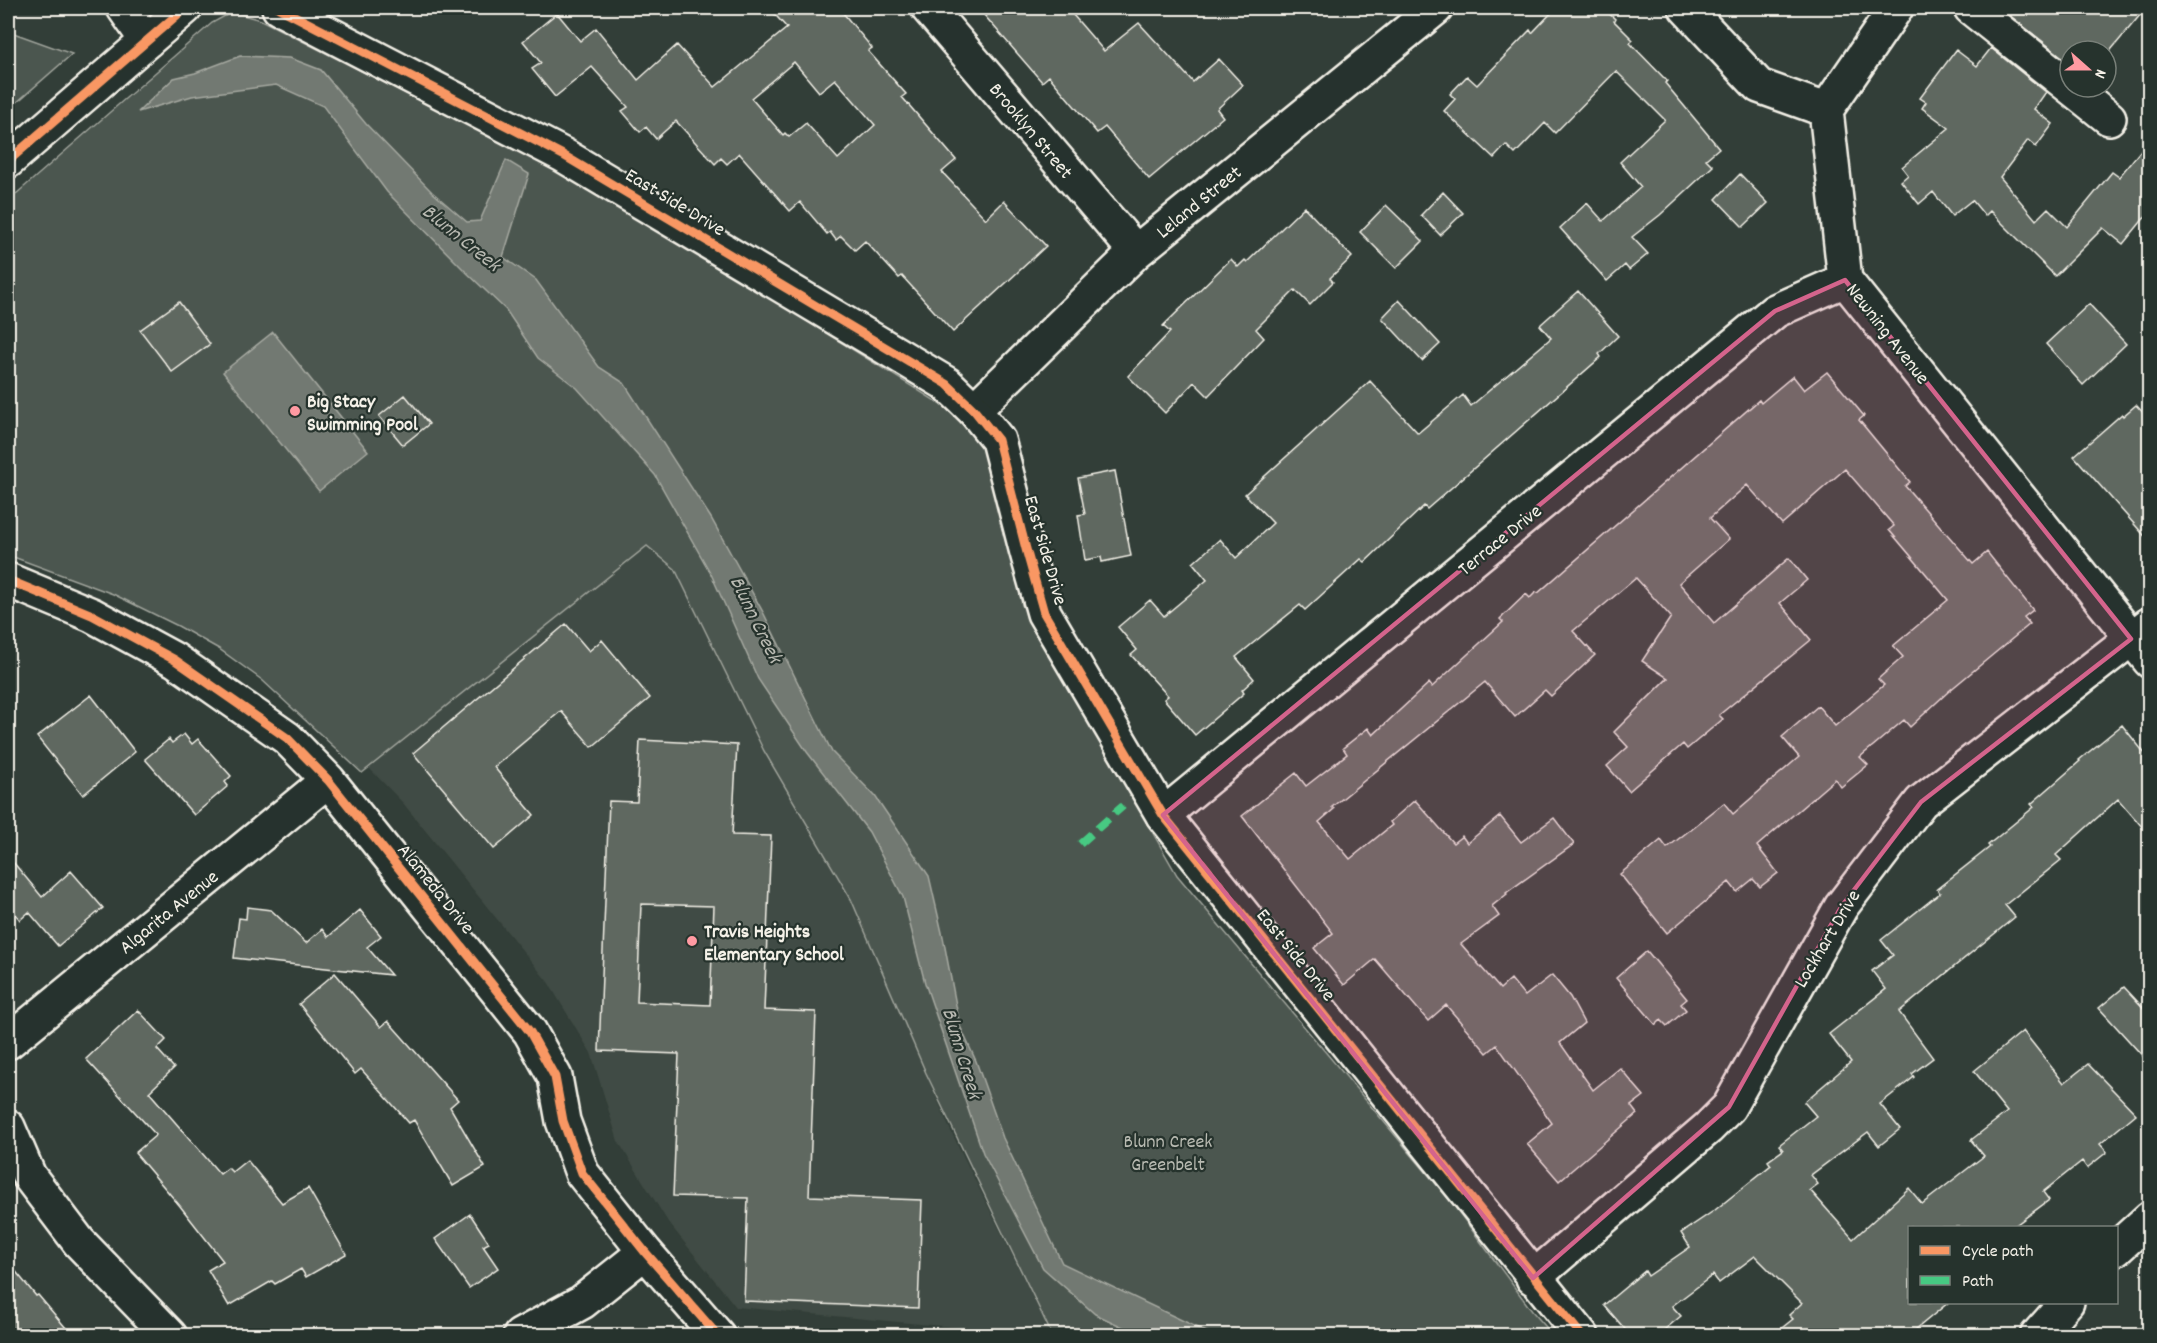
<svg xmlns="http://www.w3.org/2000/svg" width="2157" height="1343" viewBox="0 0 2157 1343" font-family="Dekko,sans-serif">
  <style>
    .built { fill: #404b44 }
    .green { fill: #4c564f; stroke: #a0a49c; stroke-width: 1.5 }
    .water { fill: #727972; stroke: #a6a9a1; stroke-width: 1.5 }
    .building { fill: #5f6861; stroke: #f4f1e8; stroke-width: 1.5; fill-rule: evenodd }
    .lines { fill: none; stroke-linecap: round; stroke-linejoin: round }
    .minor-casing { stroke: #f4f1e8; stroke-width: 38 }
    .tertiary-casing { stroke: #f4f1e8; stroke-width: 38 }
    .minor { stroke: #26332d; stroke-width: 33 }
    .tertiary { stroke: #26332d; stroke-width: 33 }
    .quiet { stroke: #46c982; stroke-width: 8; stroke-dasharray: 15 8; stroke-linecap: butt }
    .cycleway-casing { stroke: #26332d; stroke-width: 13 }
    .cycleway { stroke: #f99763; stroke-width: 9 }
    .marked { fill: #d4648c; fill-opacity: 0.2; stroke: #d4648c; stroke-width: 4.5; stroke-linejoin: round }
    .poi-dot { fill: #ff9aa2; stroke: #26332d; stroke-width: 2 }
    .labels { text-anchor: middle; stroke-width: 4.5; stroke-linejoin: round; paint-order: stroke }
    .street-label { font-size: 20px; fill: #f4f1e8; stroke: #26332d }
    .poi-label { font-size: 20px; font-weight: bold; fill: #f4f1e8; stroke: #26332d; text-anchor: start }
    .park-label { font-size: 20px; fill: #b9bbb2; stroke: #26332d }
    .water-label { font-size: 21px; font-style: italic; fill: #babbb3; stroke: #26332d }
  </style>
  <rect width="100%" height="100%" fill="#323e38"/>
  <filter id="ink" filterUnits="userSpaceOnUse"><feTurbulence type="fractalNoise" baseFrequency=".0167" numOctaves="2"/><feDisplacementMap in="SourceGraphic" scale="12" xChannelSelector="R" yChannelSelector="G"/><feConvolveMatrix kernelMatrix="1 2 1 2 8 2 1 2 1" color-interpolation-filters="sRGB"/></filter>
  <g filter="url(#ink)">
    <path class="built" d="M647,546L675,569L764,751L851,899L949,1127L1049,1330L996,1331L736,1307L668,1222L618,1141L591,1053L548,982L403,803L369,768Z"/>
    <path class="green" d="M232,12L261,20L601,193L958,415L986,444L1002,499L1022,605L1177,875L1452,1203L1532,1311L1553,1335H1052L926,1073L851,899L764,751L675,569L647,546L362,773L262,680L219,649L178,626L113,594L8,555V201L212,23Z
      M8,31L72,54L8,110Z"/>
    <path class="water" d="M240,56L290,58L321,70L366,124L432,192L467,222L480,221L506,160L529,174L503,257L536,280L599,367L624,383L711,518L763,612L832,752L875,796L929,876L943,937L960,1026L976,1061L1003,1138L1062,1263L1213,1335H1140L1095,1314L1043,1268L983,1153L925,983L903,897L869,832L807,752L758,679L711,574L655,475L577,388L538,358L506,310L464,270L387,192L323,106L276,85L192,96L138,112L174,78L195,73Z
      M273,332L368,451L319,491L223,372Z"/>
    <path class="building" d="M769,8H839L872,48L868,51L906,94L902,97L956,160L942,172L986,219L1004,201L1046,246L953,332L902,276L899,278L865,241L855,250L841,236L836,240L830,232L827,234L800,202L790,211L739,153L727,164L721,158L715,164L676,121L656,139L646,127L640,132L622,111L628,107L592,67L555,97L532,69L541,63L523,41L557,13L580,41L596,28L638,80L677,45L715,87L787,28ZM794,62L819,92L835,79L875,125L838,159L806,123L789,137L785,133L783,135L751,98Z
      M978,8H1067L1104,51L1139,23L1193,82L1219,59L1243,85L1217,109L1223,117L1149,179L1105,127L1097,133L1049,76L1042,82Z
      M1556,8H1603L1615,19L1614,21L1633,40L1630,43L1667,81L1665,83L1719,148L1706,159L1713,166L1660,215L1632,237L1648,254L1629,270L1625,265L1607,281L1560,228L1587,203L1603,221L1641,187L1620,162L1665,120L1616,71L1555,133L1545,123L1515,154L1506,145L1494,158L1444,111L1455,99L1450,94L1467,76L1477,85L1530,30L1532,33Z
      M2000,8H2146L2106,56V51H2070V63Z
      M1991,48L2046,92L2034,109L2053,124L2036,147L2028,140L2000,177L2036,220L2048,208L2067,227L2112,172L2119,177L2150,139V211L2123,244L2103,228L2055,276L1990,211L1985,216L1972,200L1952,216L1933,192L1919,204L1901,181L1908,175L1902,167L1949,128L1922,108L1926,102L1920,98L1956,50L1977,66Z
      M1740,174L1768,203L1743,227L1716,199Z
      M1443,192L1463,213L1440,235L1421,215Z
      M1386,205L1423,241L1396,268L1360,232Z
      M1304,207L1352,257L1330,278L1333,282L1310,305L1295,290L1256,329L1264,338L1208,396L1194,382L1165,413L1128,376L1170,332L1163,326L1231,259L1238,267L1245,260L1247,262Z
      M1578,291L1618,336L1599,354L1601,357L1427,509L1424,506L1365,562L1361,559L1305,610L1300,605L1236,657L1254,679L1242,690L1244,693L1195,735L1164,699L1168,696L1131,655L1137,650L1118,627L1150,600L1164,616L1207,580L1193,563L1220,539L1236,558L1273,523L1245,494L1370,381L1418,433L1463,395L1471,406L1551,338L1540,325Z
      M1399,300L1440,344L1422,361L1382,318Z
      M179,302L210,344L172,372L140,330Z
      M2089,304L2126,344L2083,385L2046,344Z
      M1827,372L1864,416L1859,420L1910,482L1905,486L1973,564L1987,552L2033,610L2024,617L2030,624L1949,691L1910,727L1904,720L1860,757L1868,765L1841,787L1835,779L1757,846L1778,873L1760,887L1753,879L1737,892L1729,882L1667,933L1620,874L1661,840L1667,848L1724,803L1733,814L1799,757L1782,737L1818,706L1835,726L1884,685L1878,679L1903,657L1893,646L1948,600L1889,530L1894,526L1845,469L1782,524L1747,485L1710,518L1729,539L1679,583L1714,623L1789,558L1807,580L1780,603L1811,640L1719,715L1723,719L1687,749L1683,744L1629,791L1607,766L1628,747L1614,732L1668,678L1642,661L1671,617L1636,578L1573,631L1595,655L1551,696L1545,690L1515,717L1485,682L1332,807L1334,809L1319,822L1350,859L1392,825L1390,822L1415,800L1453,843L1462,836L1467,843L1500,816L1521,842L1554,818L1574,844L1506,893L1507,894L1492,906L1499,916L1461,944L1500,989L1511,979L1525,996L1552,975L1570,997L1584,1023L1560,1043L1593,1090L1620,1068L1644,1096L1631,1106L1637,1114L1559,1181L1527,1144L1552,1123L1497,1045L1487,1053L1446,1005L1428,1021L1375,959L1344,985L1314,948L1333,933L1242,816L1296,773L1306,786L1347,754L1343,748L1368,728L1373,735L1429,683L1432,687L1503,622L1500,619L1526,594L1530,598L1536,592L1538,593L1759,400L1761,403L1793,376L1804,390Z
      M405,395L429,424L403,445L379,416Z
      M2136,405L2150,420V542L2074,456L2122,414L2123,416Z
      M1115,471L1131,556L1102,562L1101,557L1085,560L1078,515L1085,514L1078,478Z
      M566,624L589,651L602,640L650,698L592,747L561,711L494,767L534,815L494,849L413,753Z
      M91,695L135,752L83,795L37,737Z
      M2122,725L2150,760V836L2118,799L2056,855L2061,860L2005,905L2015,917L1899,1012L1933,1058L1912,1074L1914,1077L1880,1104L1900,1129L1879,1146L1868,1132L1811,1175L1818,1184L1810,1190L1853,1239L1909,1188L1922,1204L1984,1156L1971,1140L2007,1112L1974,1071L2023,1031L2064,1083L2088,1064L2136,1114L2100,1144L2107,1152L2087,1168L2082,1161L2043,1192L2049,1200L2013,1227H1910V1302H1949L1909,1335H1773L1793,1319L1789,1315L1802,1303L1755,1256L1719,1283L1713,1275L1672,1306L1681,1316L1658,1335H1630L1604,1305L1645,1271L1648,1276L1690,1247L1681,1233L1715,1210L1771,1165L1768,1161L1783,1150L1779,1145L1816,1116L1804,1102L1851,1062L1829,1034L1886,989L1872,971L1893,955L1881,940L1940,893L1937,889L1990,847L1988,845L2034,807L2031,804L2080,761L2079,760Z
      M184,734L192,744L198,739L231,776L225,782L228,786L194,815L145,759L169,739L172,743Z
      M640,740L737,745L732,835L771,836L764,1010L816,1012L809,1196L922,1200L918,1308L744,1301L748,1198L673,1196L679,1054L599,1051L609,801L637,802ZM641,904L714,906L710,1005L637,1002Z
      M8,856L42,897L71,871L103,908L58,946L29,912L20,920L8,905Z
      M247,907L271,910L306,943L322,929L328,937L360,910L381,936L367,947L391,975L234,958L239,918L246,919Z
      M1647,951L1687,999L1681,1004L1686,1010L1667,1026L1661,1020L1656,1025L1616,978Z
      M335,973L381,1027L388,1021L458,1100L450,1107L485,1167L453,1186L414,1120L409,1123L361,1069L355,1074L299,1004Z
      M2124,987L2150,1015V1064L2099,1008Z
      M138,1010L166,1040L157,1049L174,1068L149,1092L220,1174L228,1168L232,1172L247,1160L282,1203L308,1188L346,1254L306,1277L301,1269L275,1284L272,1281L229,1306L208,1270L223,1261L180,1206L135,1153L156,1135L86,1059Z
      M470,1214L489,1243L483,1246L498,1268L469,1288L435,1239Z
      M8,1262L36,1296L38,1295L72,1335H8Z"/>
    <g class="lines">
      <g class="minor-casing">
        <path id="minor" d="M928,8L1136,252
          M1686,8L1759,86L1826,110L1845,280L2150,661
          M1971,8L2109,118
          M1826,110L1896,8
          M974,410L1136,252L1436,8
          M8,580L92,615L175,660L287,738L328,780L530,1032L555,1077L563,1121L582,1173L645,1252L718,1336
          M1163,815L1775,311L1845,280
          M8,1042L328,780
          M8,1127L29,1176L79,1242L170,1336
          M2116,1249L2150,1218
          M1533,1278L1708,1128L1729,1107L1841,907L1921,802L2150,624
          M520,1336L582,1302L645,1252
          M2037,1336L2067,1302"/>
      </g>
      <g class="tertiary-casing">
        <path id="tertiary" d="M124,8L147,41
          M279,8L563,155L947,384L974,410L998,440L1026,549L1044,613L1163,815L1582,1336
          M8,161L185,8"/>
      </g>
      <use href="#minor" class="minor"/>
      <use href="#tertiary" class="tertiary"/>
      <path class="quiet" d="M1080,844L1123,806"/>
      <g class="cycleway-casing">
        <path id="cycleway" d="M279,8L563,155L947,384L974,410L998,440L1026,549L1044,613L1163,815L1582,1336
          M8,161L185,8
          M8,580L92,615L175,660L287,738L328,780L530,1032L555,1077L563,1121L582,1173L645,1252L718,1336"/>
      </g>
      <use href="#cycleway" class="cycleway"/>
    </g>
  </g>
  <path class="marked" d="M1845,280L2131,639L1921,802L1841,907L1729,1107L1533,1278L1163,815L1775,311Z"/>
  <g class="poi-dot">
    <circle cx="295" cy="411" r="6"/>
    <circle cx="692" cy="941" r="6"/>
  </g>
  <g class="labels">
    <g class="street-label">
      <text transform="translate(1032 130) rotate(50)" y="7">Brooklyn Street</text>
      <text transform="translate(676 201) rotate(31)" y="7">East Side Drive</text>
      <text transform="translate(1198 201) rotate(-39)" y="7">Leland Street</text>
      <text transform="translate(1889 333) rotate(52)" y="7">Newning Avenue</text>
      <text transform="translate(1499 539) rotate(-39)" y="7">Terrace Drive</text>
      <text transform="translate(1047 550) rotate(74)" y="7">East Side Drive</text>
      <text transform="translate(437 888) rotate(51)" y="7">Alameda Drive</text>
      <text transform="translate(168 911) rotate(-39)" y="7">Algarita Avenue</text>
      <text transform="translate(1826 938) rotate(-59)" y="7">Lockhart Drive</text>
      <text transform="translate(1297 954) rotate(51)" y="7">East Side Drive</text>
    </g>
    <g class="poi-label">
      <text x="307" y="407">Big Stacy<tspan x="307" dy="23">Swimming Pool</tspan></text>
      <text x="704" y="937">Travis Heights<tspan x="704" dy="23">Elementary School</tspan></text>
    </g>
    <g class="park-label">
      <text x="1168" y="1147">Blunn Creek<tspan x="1168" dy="23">Greenbelt</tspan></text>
    </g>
    <g class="water-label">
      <text transform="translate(462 237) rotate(39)" y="7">Blunn Creek</text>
      <text transform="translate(757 619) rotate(64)" y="7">Blunn Creek</text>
      <text transform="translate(963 1053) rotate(73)" y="7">Blunn Creek</text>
    </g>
  </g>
  <rect width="2157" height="1343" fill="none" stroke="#26332d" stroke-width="30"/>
  <rect x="15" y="15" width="2127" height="1313" fill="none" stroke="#f4f1e8" stroke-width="2" filter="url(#ink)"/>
  <rect x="1908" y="1226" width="210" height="78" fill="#26332d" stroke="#787f78" stroke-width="1.5"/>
  <rect x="1920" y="1246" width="30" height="9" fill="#f99763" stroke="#787f78" stroke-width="1.5"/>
  <text x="1962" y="1256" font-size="18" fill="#f4f1e8">Cycle path</text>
  <rect x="1920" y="1276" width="30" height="9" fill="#46c982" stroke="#787f78" stroke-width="1.5"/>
  <text x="1962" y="1286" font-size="18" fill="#f4f1e8">Path</text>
  <g transform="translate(2088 69) rotate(111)"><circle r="28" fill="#26332d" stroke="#787f78" stroke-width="1.5"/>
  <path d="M0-4.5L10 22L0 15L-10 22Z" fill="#ff9aa2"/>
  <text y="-9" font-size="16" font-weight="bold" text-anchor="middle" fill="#f4f1e8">N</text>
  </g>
</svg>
